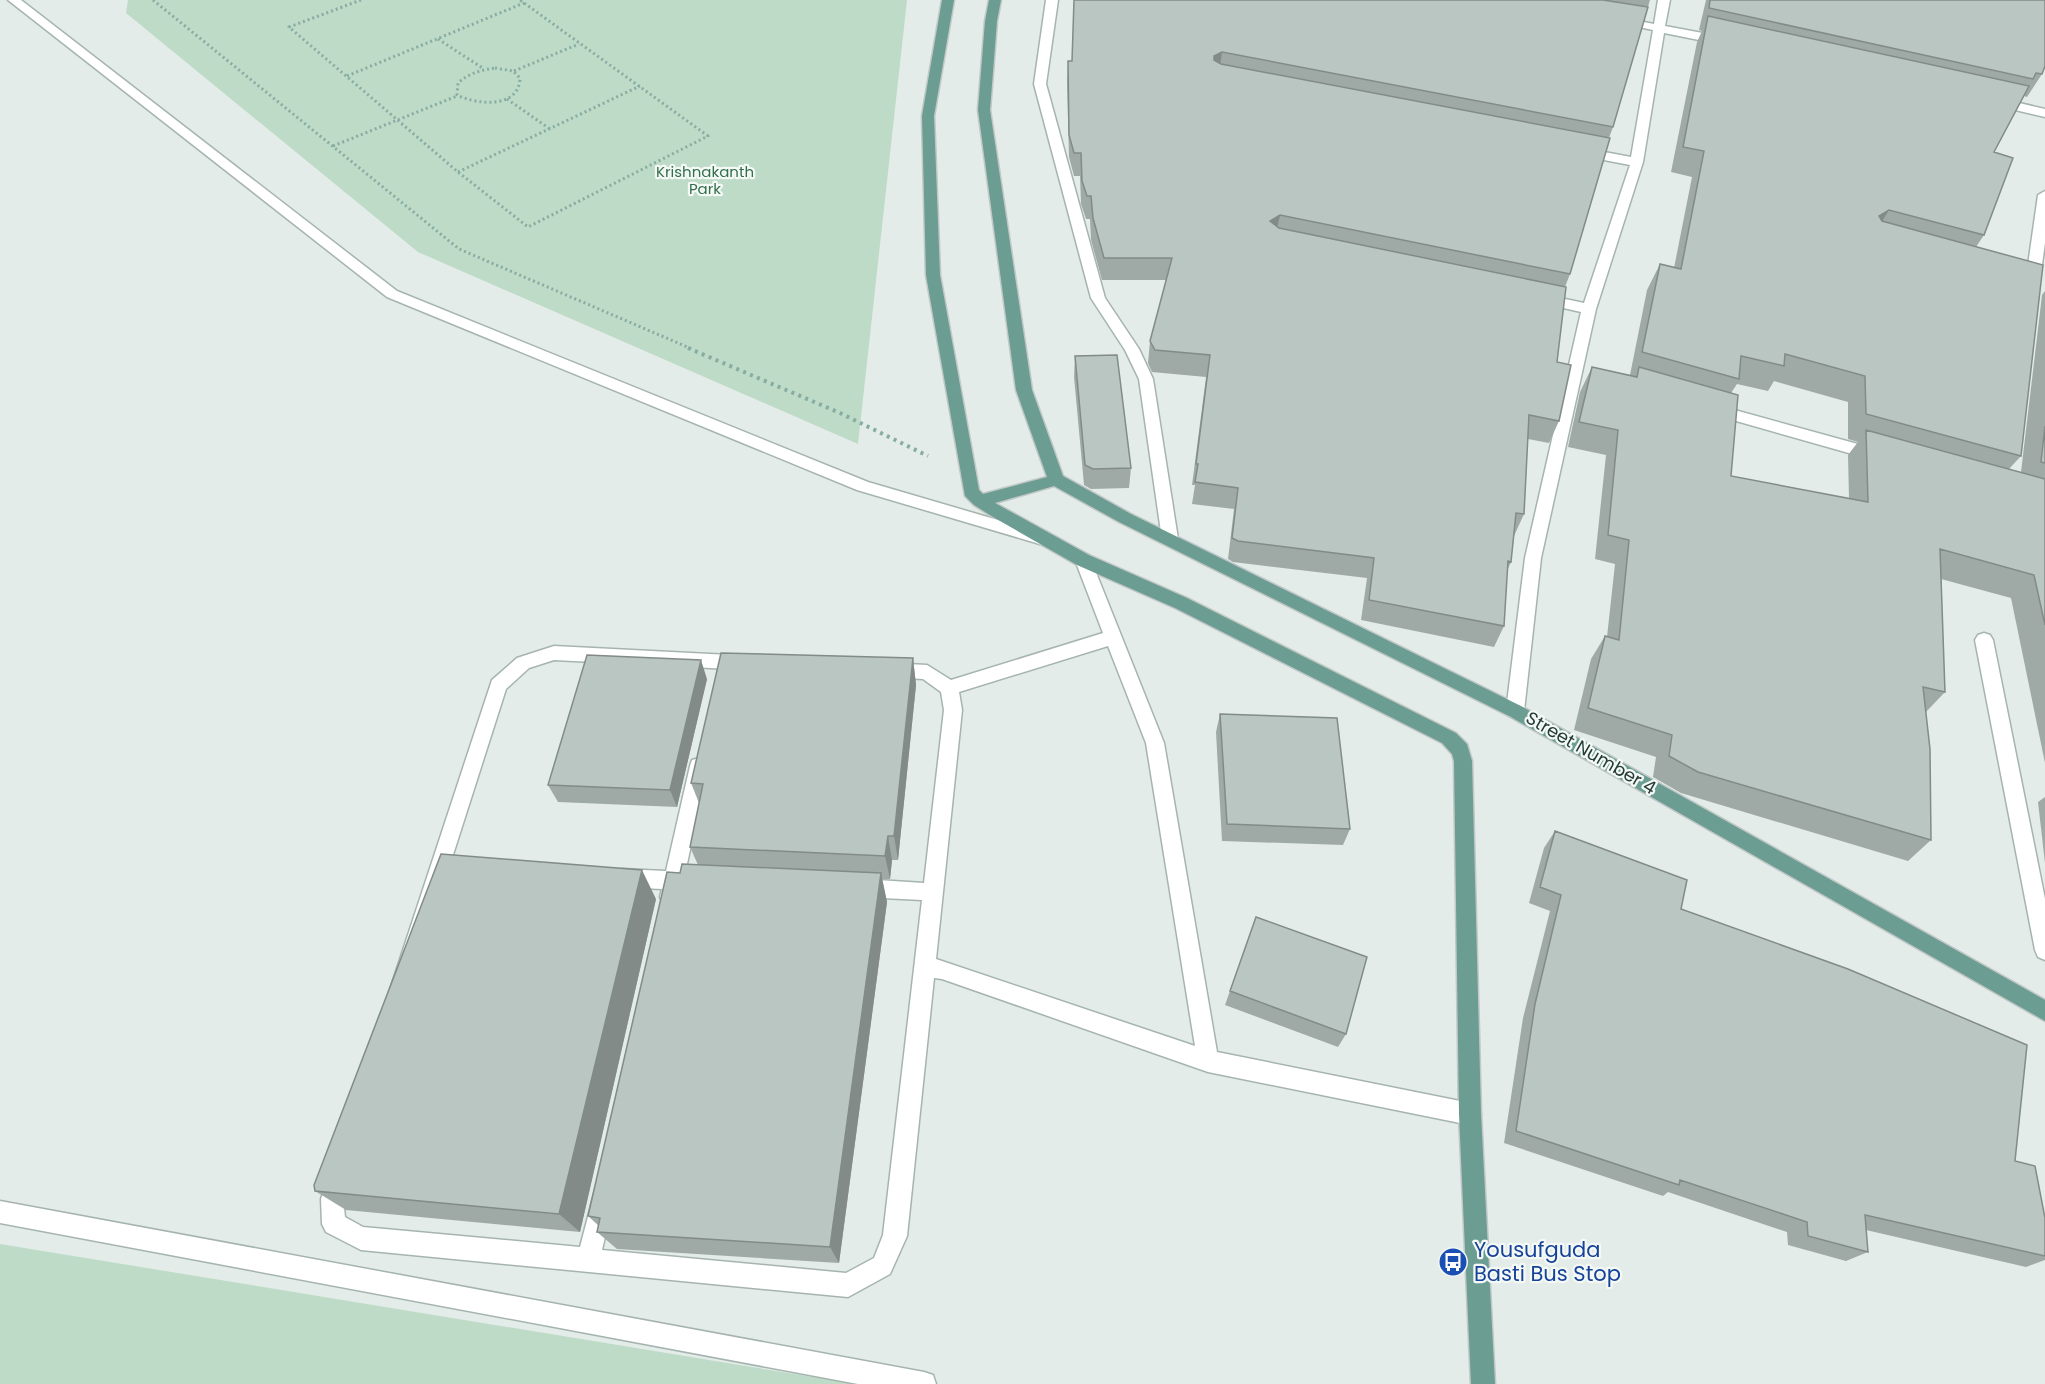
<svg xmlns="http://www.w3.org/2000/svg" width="2045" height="1384" viewBox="0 0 2045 1384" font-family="Poppins,sans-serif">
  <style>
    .green { fill: #bedbc7 }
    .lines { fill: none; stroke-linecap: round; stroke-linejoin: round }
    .minor-casing { stroke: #a6b4af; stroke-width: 3 }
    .major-casing { stroke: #c2c8c7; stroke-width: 3 }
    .path-far1 { stroke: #87aca2; stroke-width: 3; stroke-dasharray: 2 3; stroke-linecap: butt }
    .path { stroke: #87aca2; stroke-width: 4; stroke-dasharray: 3 4.5; stroke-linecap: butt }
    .minor { fill: #fff; fill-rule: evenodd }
    .major { fill: #6c9d92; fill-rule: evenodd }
    .wall { fill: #9faaa6; fill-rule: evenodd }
    .shaded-wall { fill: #828b87 }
    .building { fill: #b9c6c1; stroke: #828b87; stroke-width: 1.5 }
    .labels { text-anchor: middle; stroke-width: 4.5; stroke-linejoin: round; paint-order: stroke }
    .far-park-label { font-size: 15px; fill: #326f4c; stroke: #f4f9f6 }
    .street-label { font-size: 18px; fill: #253c36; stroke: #f4f9f6 }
    .near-transit-label { font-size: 21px; fill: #164399; stroke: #f4f9f6; text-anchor: start }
  </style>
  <rect width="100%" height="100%" fill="#e3ece8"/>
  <path class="green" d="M128,0H907L858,444L418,252L126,13Z
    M0,1244L856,1384H0Z"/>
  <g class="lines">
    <g class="minor-casing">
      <path id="minor" d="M8,0H21L397,291L868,482L1049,535L1051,539L1049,543L1043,545L857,490L387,297Z
        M1046,0H1058L1046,84L1105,298L1139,349L1153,379L1178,539L1176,543L1170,545L1164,543L1162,539L1139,379L1125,350L1091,298L1034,84Z
        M1658,0H1670L1665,26L1724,37L1730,41L1724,45L1664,33L1643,162L1596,309L1541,558L1524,711L1521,716L1515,719L1509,716L1506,711L1525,558L1581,312L1537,302L1535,299L1542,294L1584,303L1630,165L1583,156L1577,152L1583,148L1631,157L1653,30L1615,22L1613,20L1619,17L1654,24Z
        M1994,97L2045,109V117L1990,104L1988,101Z
        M2045,191V243L2039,286L2032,291L2025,286L2038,195Z
        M1713,404L1883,451L1885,455L1883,459L1877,461L1708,413L1705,409L1708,405Z
        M1083,554L1089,555L1091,560L1164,743L1217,1052L1470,1103L1478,1106L1481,1114L1478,1122L1470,1125L1208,1072L942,979L934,978L907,1236L890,1274L848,1297L361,1250L326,1232L322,1224L321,1199L492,680L517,658L554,646L927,665L951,680L1103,633L1075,560L1077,555ZM1108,646L1146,743L1195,1046L936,959L962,710L959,692ZM554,660L923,679L941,692L944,710L924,883L862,879L855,882L852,888L855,894L862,897L922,900L883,1235L874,1258L846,1273L602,1250L613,1202L610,1194L602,1191L594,1194L580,1247L363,1227L345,1217L343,1199L506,689L529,668Z
        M1984,633L1990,635L1993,640L2045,899V960L2038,957L2035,950L1975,640L1978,635Z
        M699,758L706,760L708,766L685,873L691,875L694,881L691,887L682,890L677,903L670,906L663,903L660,897L662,889L622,887L615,884L612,878L615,872L622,869L666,871L690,766L692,760Z
        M0,1201L924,1372L933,1375L936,1384H858L0,1223Z"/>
    </g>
    <g class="major-casing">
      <path id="major" d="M942,0H954L934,116L940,275L979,490L983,494L1047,477L1016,390L978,110L985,21L989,0H1001L997,21L990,110L1032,390L1063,476L1131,514L1521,706L2045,1000V1021L1509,716L1119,522L1054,486L995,503L1089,555L1187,598L1456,733L1467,744L1472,761L1481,1114L1495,1384H1471L1459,1114L1454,761L1452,754L1442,743L1175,608L1077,565L993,517L974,505L965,496L926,275L922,116Z"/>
    </g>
    <path class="path-far1" d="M153,0L459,249L692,349
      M361,0L289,27L458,172L528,227L708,136L520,0
      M438,39L484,69
      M495,68L513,71L520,78C519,109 477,105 457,95L458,83C469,73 481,70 495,68Z
      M514,71L579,44
      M347,76L524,3
      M507,99L550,129
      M333,146L457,96
      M458,172L640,86"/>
    <path class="path" d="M688,348L840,413L928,456"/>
    <use href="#minor" class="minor"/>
    <use href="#major" class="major"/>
  </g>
  <path class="wall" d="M1074,0H1650L1613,127L1609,138L1570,274L1565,287L1557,362L1559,421L1549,443L1528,439L1524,514L1514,536L1511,562L1507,571L1504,626L1494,647L1361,620L1367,578L1233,562L1228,559L1234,509L1192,504L1195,485H1192L1206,377L1152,372L1148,363L1150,341L1166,280H1102L1091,240L1090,219H1086L1081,204L1080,176H1074L1069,157L1067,83L1068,61H1072Z
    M1706,0H2045L2042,74L2027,97L2024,96L1994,152L1984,235L1976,247L2021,456L2009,469L2021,472L2042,295L2045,291V763L2011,598L1941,579L1945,692L1926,712L1931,840L1908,861L1681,793L1653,777L1656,757L1574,730L1591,659L1605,636L1607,637L1615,564L1595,559L1606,455L1568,447L1580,392L1592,367L1630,375L1647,290L1660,264L1674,268L1692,177L1671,172L1697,42L1702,31L1699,30ZM1774,381L1848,402V439L1858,442L1848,455L1849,499L1731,476V393L1737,384L1768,391Z
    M1075,356L1131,468L1129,488L1091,489L1084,485L1074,377Z
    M913,658L916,685L898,860H892L890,879H882L887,902L839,1263L617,1249L597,1232L599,1226L588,1216L680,873L698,865L690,847L699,803L691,783Z
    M707,679L677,807L558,802L548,785Z
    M1220,714L1350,829L1343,845L1222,841L1216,732Z
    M2045,797V863L2038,802Z
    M1555,831L1681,909L2015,1161L2045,1218V1260L2026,1267L1866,1230L1868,1252L1846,1261L1788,1245L1787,1232L1668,1192L1663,1196L1504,1143L1523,1018L1550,911L1529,903L1544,848Z
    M656,899L580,1232L346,1210L315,1191Z
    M1256,917L1346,1034L1338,1047L1225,1005Z"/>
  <path class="shaded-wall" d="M1222,52L1219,74L1212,78L1214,56Z
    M1889,210L1873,236L1879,216Z
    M1280,215L1275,238L1270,221Z
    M913,658L916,685L898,860L894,836Z
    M701,660L707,679L677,807L670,790Z
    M888,836L892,860L890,879L885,856Z
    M642,870L656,899L580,1232L559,1214Z
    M881,873L887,902L839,1263L830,1247Z"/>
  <path class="building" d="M1074,0H1603L1648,7L1613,127L1222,52L1214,56V60L1221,64L1610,138L1570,274L1280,215L1270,221L1279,228L1566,287L1557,362L1571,365L1559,421L1529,415L1524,514L1516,513L1511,562L1508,561L1504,626L1369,600L1374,558L1238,541L1232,538L1238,488L1195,482L1198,464H1196L1210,355L1155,350L1150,341L1172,258H1104L1093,218L1091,196H1087L1082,181L1081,153H1074L1069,135L1068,61H1072Z
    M1710,0H2045V66L2042,74L2036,73L2033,79L1709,8Z
    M1708,16L2029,86L1994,152L2013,158L1984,235L1889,210L1879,216L1882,221L2043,265L2021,456L1866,414L1865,376L1785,354L1784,366L1741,356L1739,379L1642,352L1660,264L1681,269L1704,151L1683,147Z
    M1117,355L1131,468L1093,469L1085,465L1075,356Z
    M1592,367L1637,377L1639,367L1738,395L1731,476L1868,502L1866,430L2045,479V625L2034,575L1940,549L1945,692L1923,687L1930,749L1931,840L1698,772L1669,756L1672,735L1588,708L1605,636L1619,640L1629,540L1608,535L1618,430L1579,422Z
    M2045,426V463L2041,462Z
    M721,653L913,658L894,836H888L885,856L690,847L703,784L691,783Z
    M587,655L701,660L670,790L548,785Z
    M1220,714L1337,718L1350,829L1227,824Z
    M1555,831L1687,880L1681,909L1848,969L2027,1045L2015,1161L2035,1166L2045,1218V1256L1865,1215L1868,1252L1808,1236L1807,1222L1680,1180L1679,1185L1516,1131L1535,1004L1561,895L1540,887Z
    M441,854L642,870L559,1214L315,1191L314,1185Z
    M682,864L881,873L830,1247L597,1232L600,1218L588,1216L667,872L680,873Z
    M1256,917L1367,957L1346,1034L1230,991Z"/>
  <defs>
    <g id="bus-disc" transform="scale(1.5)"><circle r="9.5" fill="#1a4fb4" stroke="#f4f9f6"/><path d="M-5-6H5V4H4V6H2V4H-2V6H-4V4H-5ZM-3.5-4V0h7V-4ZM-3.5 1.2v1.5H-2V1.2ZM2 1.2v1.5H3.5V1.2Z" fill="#fff"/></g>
  </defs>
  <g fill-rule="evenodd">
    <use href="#bus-disc" x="1453" y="1262"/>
  </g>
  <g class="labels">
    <g class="far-park-label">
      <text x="705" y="177">Krishnakanth<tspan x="705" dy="17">Park</tspan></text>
    </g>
    <g class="street-label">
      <text transform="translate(1591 753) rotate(30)" y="6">Street Number 4</text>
    </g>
    <g class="near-transit-label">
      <text x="1474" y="1257">Yousufguda<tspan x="1474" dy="24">Basti Bus Stop</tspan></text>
    </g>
  </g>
</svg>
